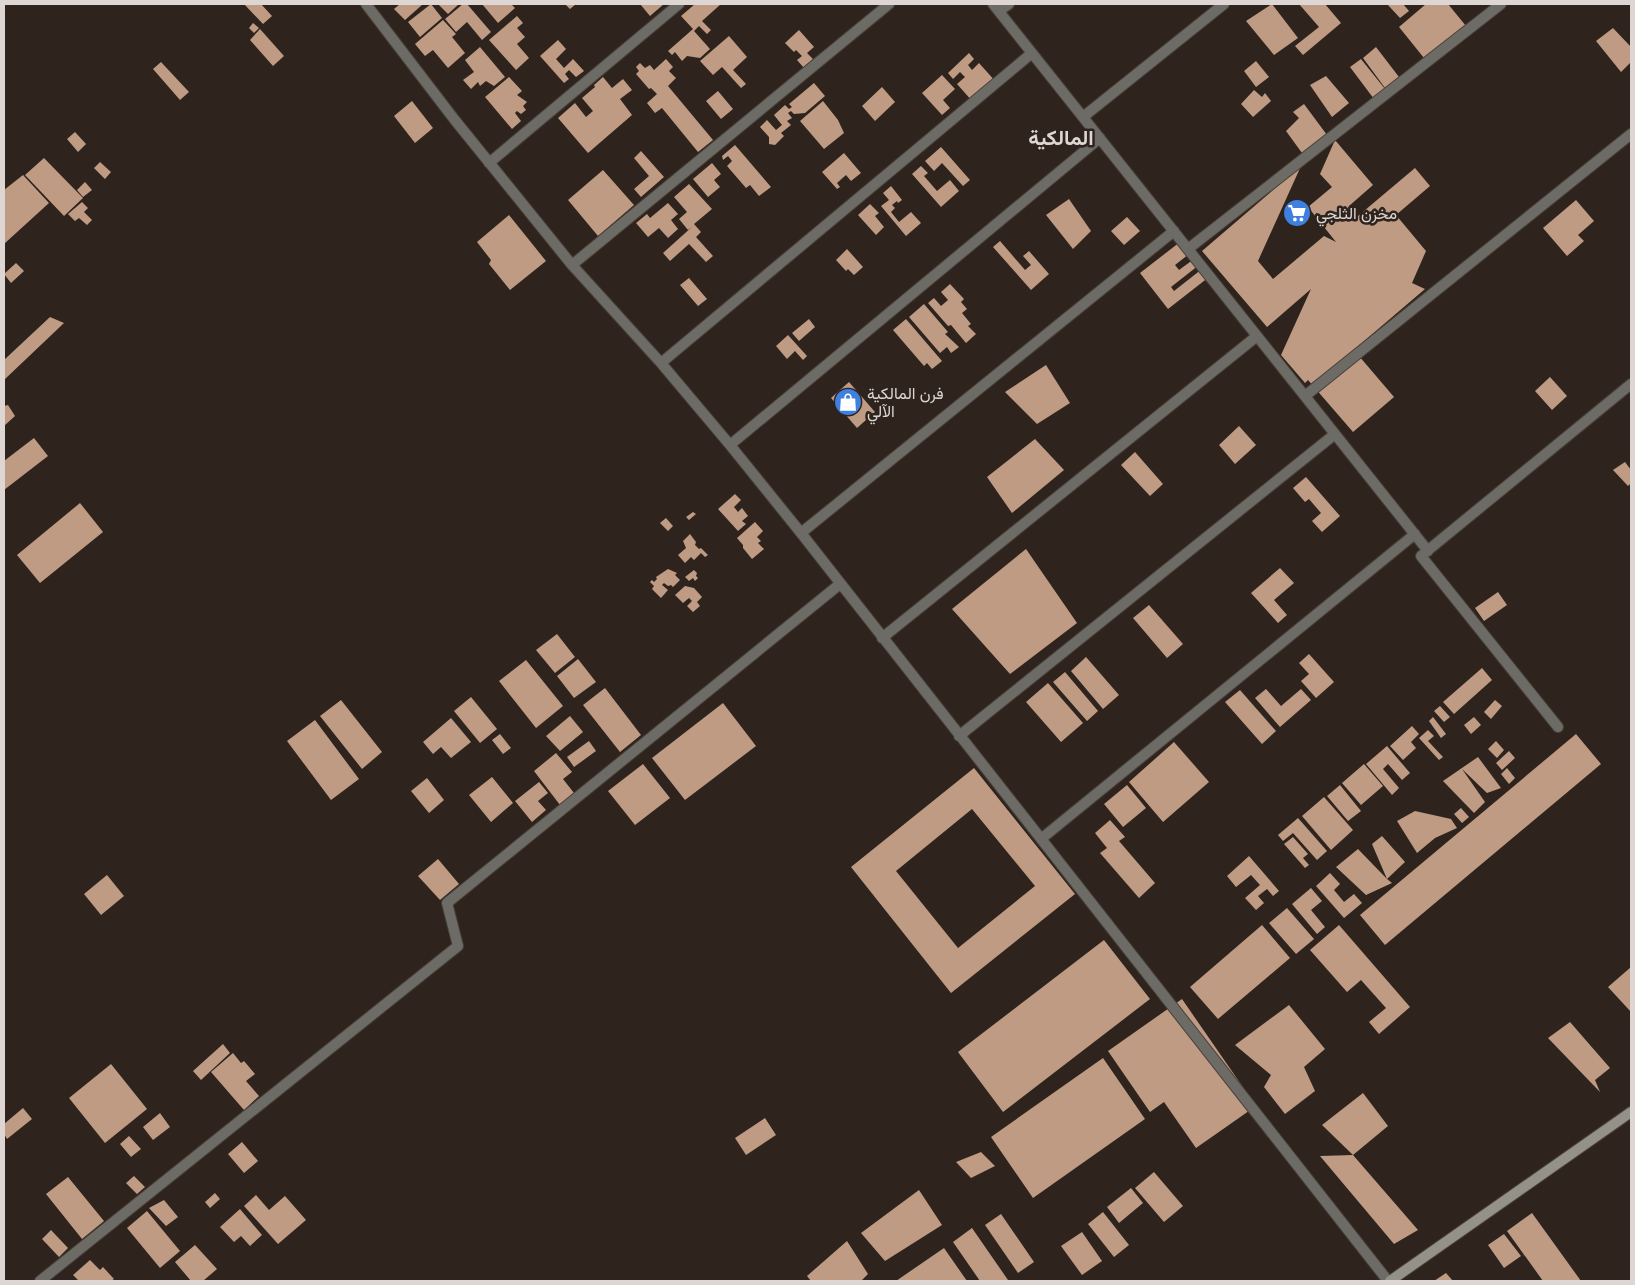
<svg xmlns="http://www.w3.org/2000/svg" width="1635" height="1285" viewBox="0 0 1635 1285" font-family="'DM Sans',Vazirmatn,sans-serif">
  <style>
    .building { fill: #bf9b84; fill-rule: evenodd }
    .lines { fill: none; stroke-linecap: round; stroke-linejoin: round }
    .street-casing { stroke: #4a403a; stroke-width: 12 }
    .secondary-casing { stroke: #4a403a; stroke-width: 12 }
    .street { stroke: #6c6b65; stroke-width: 10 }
    .secondary { stroke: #949188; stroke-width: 10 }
    .labels { text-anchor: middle; stroke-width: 5; stroke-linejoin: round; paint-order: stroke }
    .poi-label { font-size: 16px; fill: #ddd6d2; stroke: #2e241d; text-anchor: start }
    .district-label { font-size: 21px; font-weight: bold; fill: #ddd6d2; stroke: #2e241d }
  </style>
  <rect width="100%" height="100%" fill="#2e241d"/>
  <path class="building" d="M244,4H261L272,16L263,24Z
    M400,4H423L405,20L394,9Z
    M431,4L442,18L420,37L408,22Z
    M438,4H459L448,14Z
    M463,4H467L491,32L482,40L467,22L456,32L445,19Z
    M482,4H511L515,8L498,23Z
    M565,4H576L570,9Z
    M640,4H664L650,16Z
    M695,4H721L702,21L711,30L707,34L699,26L694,31L710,49L700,58L687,56L682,61L675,52L672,55L668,51L693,29L681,16Z
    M1272,4L1298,38L1274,55L1246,21Z
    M1299,4H1325L1341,23L1303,55L1295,46L1319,27Z
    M1387,4H1403L1409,11L1400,18Z
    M1426,4H1448L1466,26L1424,58L1399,27Z
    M517,16L523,23L517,28L525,37L517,44L529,58L516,70L489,40Z
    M443,20L456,34L452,37L465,53L448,68L433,50L425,56L415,44Z
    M253,23L259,28L254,33L249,28Z
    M1613,28L1631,47V62L1621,72L1596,41Z
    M260,29L284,56L273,66L250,40Z
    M799,30L814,47L807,53L813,59L804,68L797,60L802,56L796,50L794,52L785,43Z
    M729,36L747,57L733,70L746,84L741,88L722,67L713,75L700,61Z
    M558,40L566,49L556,59L564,68L573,59L584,71L576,77L569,70L565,74L569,79L564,83L540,56Z
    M480,47L505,77L494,86L486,81L480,86L478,82L471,89L463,80L474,72L465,60Z
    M1376,47L1399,77L1385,88L1363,58Z
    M969,53L974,59L968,65L972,70L979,63L996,82L973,102L957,84L965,77L960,72L953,79L948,73Z
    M666,59L673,67L669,71L676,78L668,86L713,140L698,152L662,108L655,113L647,103L657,94L651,88L649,89L636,74L639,71L636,67L640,63L645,68L650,65L654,70Z
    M1361,59L1385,89L1374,99L1350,67Z
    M1256,61L1269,77L1256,87L1244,71Z
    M161,62L189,92L180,100L153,69Z
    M942,75L955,89L943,100L950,108L942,115L922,93Z
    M1326,76L1349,103L1332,117L1310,85Z
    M509,77L522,91L517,95L527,102L523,106L526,110L521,114L517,111L515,113L521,121L512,129L485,97Z
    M603,77L612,88L623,79L632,90L620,99L632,115L588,153L558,118L575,103L586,117L593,111L582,98L595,87L594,85Z
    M814,83L825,96L805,113L794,114L791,111L788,113L792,118L787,121L791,125L781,133L784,136L775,145L769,144V137L760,127L767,120L776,130L782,125L774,115L785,105L789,109L792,107L789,104Z
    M882,87L895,102L875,121L862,106Z
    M1254,90L1262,97L1265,93L1271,101L1253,117L1241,104Z
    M718,91L733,109L721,119L706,101Z
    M412,101L433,128L415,143L394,116Z
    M823,101L838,120L844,133L824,149L800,121Z
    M1304,104L1327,135L1302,153L1286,131L1299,118L1293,112Z
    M75,132L86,144L78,152L67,139Z
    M1335,140L1373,185L1349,206L1358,216L1415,168L1430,186L1396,215L1426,251L1412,283L1425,289L1329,371L1359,356L1394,397L1353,432L1308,380L1305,383L1281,355L1311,289L1267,327L1202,251L1301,166L1258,261L1273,279L1324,236L1336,242L1308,207L1332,187L1320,174Z
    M735,145L771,187L759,196L750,185L746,188L727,166L732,161L728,156L723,160L722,156Z
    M941,147L970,180L963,186L942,163L934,171L925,161Z
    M641,151L664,177L641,197L634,189L649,176L634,158Z
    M844,153L861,173L851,181L846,175L837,183L840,187L837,189L822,172Z
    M44,158L83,198L64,216L25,175Z
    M100,162L111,172L105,179L94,168Z
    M712,163L721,174L714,180L720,187L708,197L693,179Z
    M921,166L928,173L924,176L937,191L950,180L959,191L941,207L912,174Z
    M603,170L634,205L598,236L568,200Z
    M23,175L49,203L4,244V190Z
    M85,182L92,190L83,197L77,190Z
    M689,184L712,209L694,224L701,232L696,237L713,256L706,262L689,244L670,261L663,253L693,226L688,230L679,219L687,212L674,197Z
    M891,186L902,200L898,203L897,201L892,205L895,208L891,212L899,222L911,212L921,223L906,236L881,206L889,200L883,193Z
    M1069,199L1091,231L1073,249L1046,215Z
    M1576,200L1594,221L1578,235L1584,241L1567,256L1543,228Z
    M82,202L88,208L84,212L92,220L87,225L79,218L75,221L68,214Z
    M668,203L678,214L671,220L678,229L668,238L659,228L648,237L636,223L647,214L650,218Z
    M870,204L879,213L875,216L884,227L876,235L858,215Z
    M509,215L546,261L510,290L489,264L491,260L477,242Z
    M1127,217L1140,231L1124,245L1111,231Z
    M1000,241L1025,270L1031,265L1023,256L1029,251L1049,274L1031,290L993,247Z
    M1180,242L1189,254L1175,265L1179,270L1194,259L1199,265L1171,287L1174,291L1202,269L1209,277L1168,309L1140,273Z
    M847,249L863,267L854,275L848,269L846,271L836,260Z
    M16,263L24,271L11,283L4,274Z
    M689,278L707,299L698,306L680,285Z
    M950,284L964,299L961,302L967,309L962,313L971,324L968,326L976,334L966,343L951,325L948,326L928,303L934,298L941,306L948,300L941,292Z
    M924,304L948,332L945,334L959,347L951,353L947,347L940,353L909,317Z
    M50,317L64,323L4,380V360Z
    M809,319L815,327L799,341L792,333Z
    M906,319L942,361L932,369L927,363L924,366L893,330Z
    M788,335L807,356L803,360L795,351L787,359L776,346Z
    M1046,365L1070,403L1037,424L1005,392Z
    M1550,377L1567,396L1552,410L1535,391Z
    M849,382L875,412L857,428L831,398Z
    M8,405L15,416L4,426V406Z
    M1239,426L1256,445L1235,464L1219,445Z
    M34,438L48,456L4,490V461Z
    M1035,439L1064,470L1012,513L987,477Z
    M1135,452L1163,484L1150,496L1121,465Z
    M1625,462L1631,470V483L1628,486L1613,470Z
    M1306,477L1340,516L1322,532L1312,521L1321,513L1309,499L1305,502L1293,488Z
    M735,494L741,500L734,507L738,512L742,508L748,516L742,521L746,524L738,531L718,509Z
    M80,503L103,532L40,583L17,555Z
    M693,512L696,514L689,520L686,517Z
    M666,518L673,526L668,531L660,523Z
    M755,522L763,531L757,537L761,541L758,543L764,549L752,559L743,548V545L737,538Z
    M690,534L696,542L695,545L699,549L701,548L708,555L705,557L701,553L694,560L691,557L685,563L678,555L686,548L683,541Z
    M1026,549L1077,623L1010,674L952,609Z
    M1280,568L1294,583L1274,600L1287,615L1278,623L1251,593Z
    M668,569L677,573L675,575L680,580L673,587L671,585L668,586L664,583L662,585L668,590L661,598L652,589L654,586L650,582L652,580L654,582L657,579L656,577Z
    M694,570L697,573L696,576L698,578L695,581L693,578L689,581L685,577Z
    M685,586L694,588L702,597L697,602L700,606L693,612L687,606L692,601L689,598L683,603L675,595Z
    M1498,592L1507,605L1484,621L1475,608Z
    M1149,605L1183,644L1167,658L1133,618Z
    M557,634L575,657L555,673L536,650Z
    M1309,654L1334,682L1316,698L1301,681L1309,674L1299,663Z
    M1086,657L1119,695L1103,709L1071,671Z
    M578,659L596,682L574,698L557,676Z
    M526,660L563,706L536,728L499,681Z
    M1482,668L1492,680L1454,714L1443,702Z
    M1065,672L1098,711L1087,721L1053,682Z
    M1048,683L1083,723L1061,742L1026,702Z
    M605,688L641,735L620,752L583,705Z
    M1266,689L1281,706L1301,689L1311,700L1280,727L1255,698Z
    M1240,690L1276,731L1262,744L1225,702Z
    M471,697L497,729L480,743L454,711Z
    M341,700L382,752L362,769L320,716Z
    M1495,700L1502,706L1491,719L1484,712Z
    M723,703L756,746L685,800L652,758Z
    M1440,706L1450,717L1444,722L1434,711Z
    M570,716L583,732L560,751L546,736Z
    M1433,717L1446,734L1441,738L1429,721Z
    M1474,717L1481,725L1471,734L1464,725Z
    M451,718L471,742L451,758L441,747L433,754L423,742Z
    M315,720L359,779L331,800L287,741Z
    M1412,726L1419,734L1411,742L1416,748L1403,760L1390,746Z
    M1428,730L1434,736L1428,741L1443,757L1439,760L1419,738Z
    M500,734L511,748L503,754L492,740Z
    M1576,734L1601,764L1385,945L1360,915Z
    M589,741L596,751L574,767L567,757Z
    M1496,741L1504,750L1497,758L1488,749Z
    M1174,742L1209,782L1163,822L1129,782Z
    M1387,746L1410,773L1402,780L1388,764L1383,769L1399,788L1392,795L1366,764Z
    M1509,751L1515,758L1502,770L1496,763Z
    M556,753L572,772L563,779L574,793L560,805L534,771Z
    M1478,757L1501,788L1487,793L1462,769L1485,802L1474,813L1443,781Z
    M643,764L670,798L635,825L608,791Z
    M1364,764L1383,786L1361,805L1342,783Z
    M974,768L1075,894L951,993L851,867ZM972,809L1035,886L958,948L896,871Z
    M1507,768L1515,778L1509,784L1501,774Z
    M492,777L513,803L491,822L469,795Z
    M427,778L444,800L429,813L411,791Z
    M539,782L548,793L538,801L546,810L532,822L515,801Z
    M1127,785L1146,808L1123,827L1104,804Z
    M1340,785L1361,811L1348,821L1327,796Z
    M1324,797L1353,830L1331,850L1302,816Z
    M1461,808L1469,817L1462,823L1454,814Z
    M1415,811L1451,819L1457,828L1435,838L1417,853L1397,821Z
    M1298,818L1327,851L1317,860L1293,833L1283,841L1278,835Z
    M1110,820L1125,837L1119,841L1155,883L1139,898L1100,853L1107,848L1095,833Z
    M1382,836L1405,862L1387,879L1392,883L1366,895L1336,867L1358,849L1387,879L1372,844Z
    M1293,837L1308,854L1303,858L1309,865L1305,868L1284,844Z
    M1249,856L1279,891L1273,896L1267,889L1258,896L1264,903L1256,910L1245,898L1260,885L1251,875L1236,887L1227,876Z
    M438,859L459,884L440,900L418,876Z
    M1330,873L1340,884L1334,890L1344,902L1354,894L1362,903L1344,918L1316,886Z
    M107,875L124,896L101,915L84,894Z
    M1311,888L1322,901L1311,910L1325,927L1317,934L1292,904Z
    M1287,908L1314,939L1296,954L1269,923Z
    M1262,925L1290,958L1218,1019L1190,987Z
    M1339,925L1410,1007L1379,1034L1369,1022L1386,1008L1361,980L1347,992L1310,950Z
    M1104,940L1150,999L1003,1112L958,1052Z
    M1631,967V1012L1608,987Z
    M1182,999L1256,1106L1196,1148L1164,1102L1150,1112L1108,1051Z
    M1289,1005L1325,1049L1304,1067L1315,1091L1285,1114L1264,1087L1271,1075L1235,1045Z
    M1570,1022L1610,1068L1595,1080L1600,1092L1548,1038Z
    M223,1044L230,1053L201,1080L193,1071Z
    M233,1053L241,1063L244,1061L255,1074L246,1081L259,1096L244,1110L211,1072Z
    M1103,1058L1145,1119L1033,1198L991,1137Z
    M111,1064L147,1109L105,1143L69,1098Z
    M1363,1093L1388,1126L1353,1155L1322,1125Z
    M23,1108L32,1119L7,1139L4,1134V1124Z
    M160,1113L170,1127L153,1140L143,1127Z
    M765,1118L776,1135L746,1155L735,1138Z
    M129,1136L141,1149L131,1157L120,1144Z
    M242,1142L258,1161L244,1173L228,1154Z
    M981,1152L995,1166L971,1178L956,1162Z
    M1353,1155L1418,1230L1394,1244L1320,1156Z
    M1154,1172L1183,1206L1164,1222L1135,1188Z
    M134,1176L145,1187L137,1194L126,1183Z
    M68,1177L104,1221L82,1239L46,1194Z
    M1131,1188L1143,1203L1119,1223L1107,1207Z
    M919,1190L942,1225L885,1261L861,1233Z
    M215,1193L220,1199L210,1208L205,1202Z
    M256,1195L269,1210L285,1196L306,1220L278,1244L244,1206Z
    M164,1200L178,1217L166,1226L149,1208Z
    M240,1209L262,1235L250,1246L241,1236L234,1242L220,1227Z
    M147,1211L180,1251L160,1268L127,1228Z
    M1103,1212L1129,1245L1114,1257L1088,1224Z
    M1532,1213L1581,1281H1543L1507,1231Z
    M1001,1214L1034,1262L1018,1273L985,1225Z
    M972,1228L1008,1280L1007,1281H980L953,1242Z
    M51,1230L68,1248L59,1257L42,1239Z
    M1082,1232L1102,1261L1082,1275L1061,1246Z
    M1504,1234L1521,1256L1504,1268L1488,1245Z
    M847,1241L868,1274L861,1281H811L807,1276Z
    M195,1245L217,1269L203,1281H191L175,1262Z
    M944,1248L967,1281H896Z
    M90,1260L100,1270L103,1267L114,1279L111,1281H79L73,1275Z
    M1446,1273L1453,1281H1434Z"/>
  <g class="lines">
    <g class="street-casing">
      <path id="street" d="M366,4L454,119L572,265L661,363L730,445L801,533L1388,1281
        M993,4L1428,551
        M999,11L1009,4
        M1083,117L1224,4
        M489,163L679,4
        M1188,249L1501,4
        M572,265L889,4
        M661,363L1032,53
        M1305,396L1631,134
        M730,445L1100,138
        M801,533L1174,231
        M882,638L1257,336
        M1558,727L1421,556L1631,384
        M959,736L1335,434
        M1041,839L1415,534
        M40,1281L458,946L447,903L840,584"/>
    </g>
    <g class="secondary-casing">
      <path id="secondary" d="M1390,1281L1631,1112"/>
    </g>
    <use href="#street" class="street"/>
    <use href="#secondary" class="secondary"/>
  </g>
  <defs>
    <g id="supermarket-disc" transform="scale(1.4375)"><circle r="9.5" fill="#3f7fe0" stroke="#2e241d"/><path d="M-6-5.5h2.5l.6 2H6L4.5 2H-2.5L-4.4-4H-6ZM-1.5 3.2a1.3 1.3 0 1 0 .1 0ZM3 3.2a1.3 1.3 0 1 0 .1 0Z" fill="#fff"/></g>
    <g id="shop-disc" transform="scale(1.4375)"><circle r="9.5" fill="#3f7fe0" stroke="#2e241d"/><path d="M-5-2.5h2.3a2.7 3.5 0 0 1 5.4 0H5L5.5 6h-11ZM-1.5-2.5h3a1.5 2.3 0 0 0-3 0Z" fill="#fff"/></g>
  </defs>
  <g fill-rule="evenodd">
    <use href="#supermarket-disc" x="1297" y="213"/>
    <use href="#shop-disc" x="848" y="402"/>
  </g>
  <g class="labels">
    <g class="poi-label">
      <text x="1316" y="219">مخزن الثلجي</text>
      <text x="867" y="399">فرن المالكية<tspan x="867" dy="18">الآلي</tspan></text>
    </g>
    <g class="district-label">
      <text x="1061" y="145">المالكية</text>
    </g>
  </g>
  <rect width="1635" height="1285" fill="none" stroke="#ddd6d2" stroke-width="10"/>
</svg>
